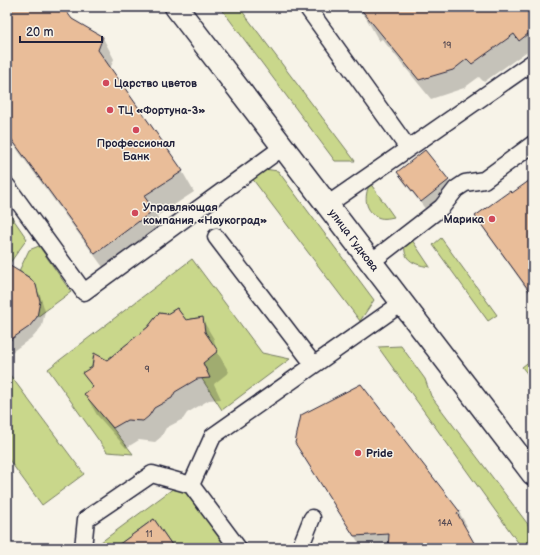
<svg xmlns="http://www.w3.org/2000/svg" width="540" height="555" viewBox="0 0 540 555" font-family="'Balsamiq Sans',sans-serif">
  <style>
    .green { fill: #c9d78b; stroke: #767c63 }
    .shadow { fill: #0003 }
    .building { fill: #e9bd99; stroke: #22223b }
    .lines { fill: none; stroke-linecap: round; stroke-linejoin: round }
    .service-casing { stroke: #22223b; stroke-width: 19 }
    .minor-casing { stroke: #22223b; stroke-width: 25 }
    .service { stroke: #f7f3e8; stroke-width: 16 }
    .minor { stroke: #f7f3e8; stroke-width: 22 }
    .poi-dot { fill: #d1495b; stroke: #f7f3e8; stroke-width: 1.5 }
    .labels { text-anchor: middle; stroke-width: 3; stroke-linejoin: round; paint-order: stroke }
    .number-label { font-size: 9px; fill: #544952 }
    .poi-label { font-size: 11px; font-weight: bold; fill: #22223b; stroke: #f7f3e8; text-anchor: start }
    .street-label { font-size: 11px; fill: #22223b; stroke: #f7f3e8 }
  </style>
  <rect width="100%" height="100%" fill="#f7f3e8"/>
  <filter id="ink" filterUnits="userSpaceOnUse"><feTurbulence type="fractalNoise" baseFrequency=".025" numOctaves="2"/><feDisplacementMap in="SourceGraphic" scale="8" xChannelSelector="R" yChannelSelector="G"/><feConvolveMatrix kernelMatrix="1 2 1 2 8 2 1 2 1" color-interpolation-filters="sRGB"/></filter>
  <g filter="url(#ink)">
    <path class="green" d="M220,7H239L355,161H335Z
      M264,169L278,171L374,300L360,321L251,177Z
      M370,183L394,217C389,218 381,220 376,216C363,208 365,194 370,183Z
      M7,210L27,239L7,267Z
      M408,234L430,267C409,264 399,257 408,234Z
      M441,238L497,315L488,321L433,245Z
      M39,246L71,292L37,317L36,285L30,278L19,271L29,250Z
      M192,259L262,353L290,359L222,410L202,379L207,371L203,363L205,332L197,318L191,319L188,323L177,308L167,314L159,313L148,327L107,360L100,356L93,387L100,412L133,454L107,452L48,369Z
      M401,346L425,379L431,396L533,531V548H522L378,347Z
      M531,360L533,363V381L522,367Z
      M10,375L84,474L42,505L7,457V378Z
      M182,482L238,548H174L154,519L114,548H93Z"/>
    <path class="shadow" d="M7,7H61L72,20L103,38L114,59L110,69L182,171L194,192L157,216L165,232L108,274L19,152L7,132Z
      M356,7H533V57L531,59L526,52L484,82L479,77L464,88L431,99L382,39L379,41L365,16Z
      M398,172L448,181L453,190L427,211L403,181Z
      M533,179V298L486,232L477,216L511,195Z
      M7,272L35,286L40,295L45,311L42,326L34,336L9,354L7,351Z
      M202,319L214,339L216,350L229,372L214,384L221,399L209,400L187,413L183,419L166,428L161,437L155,442L139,440L126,448L97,415L85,394L93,389L84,373L185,321Z
      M360,386L459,512L467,526L464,527L476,548H362L305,457Z"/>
    <path class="building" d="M7,7H63L72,19L103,37L98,50L183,171L144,196L154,210L95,254L7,133Z
      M359,7H533V30L519,41L514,34L472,64L467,59L453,70L419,80Z
      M425,150L449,180L421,202L397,172Z
      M533,178V296L475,216L510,191L512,193Z
      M7,264L30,278L36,285L40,301L37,317L29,327L7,342Z
      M177,308L186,320L203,317L205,332L218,351L203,363L210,378L197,379L175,392L172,398L154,408L149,416L143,421L127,420L113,428L84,394L93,387L82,373L92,367L94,353L107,360L148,327L159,313L167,314Z
      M361,384L460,512L457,513L477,548H388L389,534L354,536L295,443L301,415Z
      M154,519L174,548H114Z"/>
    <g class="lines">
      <g class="service-casing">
        <path id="service" d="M307,7L408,148
          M7,186L84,292L283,147
          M327,205L533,62
          M216,237L314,365
          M371,262L442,207L456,189L465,183L484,180L533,144
          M191,485L213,436L402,303
          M83,548L86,519L152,474L191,485L238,548
          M300,548L312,518"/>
      </g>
      <g class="minor-casing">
        <path id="minor" d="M176,7L533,474"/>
      </g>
      <use href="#service" class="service"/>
      <use href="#minor" class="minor"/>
    </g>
  </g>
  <g class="poi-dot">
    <circle cx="106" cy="83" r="4"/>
    <circle cx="110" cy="110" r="4"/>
    <circle cx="136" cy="130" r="4"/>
    <circle cx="135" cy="213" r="4"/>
    <circle cx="492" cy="219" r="4"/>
    <circle cx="358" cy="453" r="4"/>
  </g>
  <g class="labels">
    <g class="number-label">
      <text x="447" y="48">19</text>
      <text x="147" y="372">9</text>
      <text x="445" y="526">14А</text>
      <text x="149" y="537">11</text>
    </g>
    <g class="poi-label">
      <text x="114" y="87">Царство цветов</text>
      <text x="118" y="114">ТЦ «Фортуна-3»</text>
      <text x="136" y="147" text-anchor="middle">Профессионал<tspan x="136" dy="13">Банк</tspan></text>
      <text x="143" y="211">Управляющая<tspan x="143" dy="13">компания «Наукоград»</tspan></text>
      <text x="484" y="223" text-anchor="end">Марика</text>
      <text x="366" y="457">Pride</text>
    </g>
    <g class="street-label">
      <text transform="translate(354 240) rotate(53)" y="4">улица Гудкова</text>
    </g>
  </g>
  <rect width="540" height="555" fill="none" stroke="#f7f3e8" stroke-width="24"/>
  <rect x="12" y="12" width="516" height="531" fill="none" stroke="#22223b" stroke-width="1.5" filter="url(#ink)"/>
  <path d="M20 36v6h82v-6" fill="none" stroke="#22223b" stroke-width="2"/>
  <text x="26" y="36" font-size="12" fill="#22223b" stroke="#f7f3e8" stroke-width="3" paint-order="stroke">20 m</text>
</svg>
